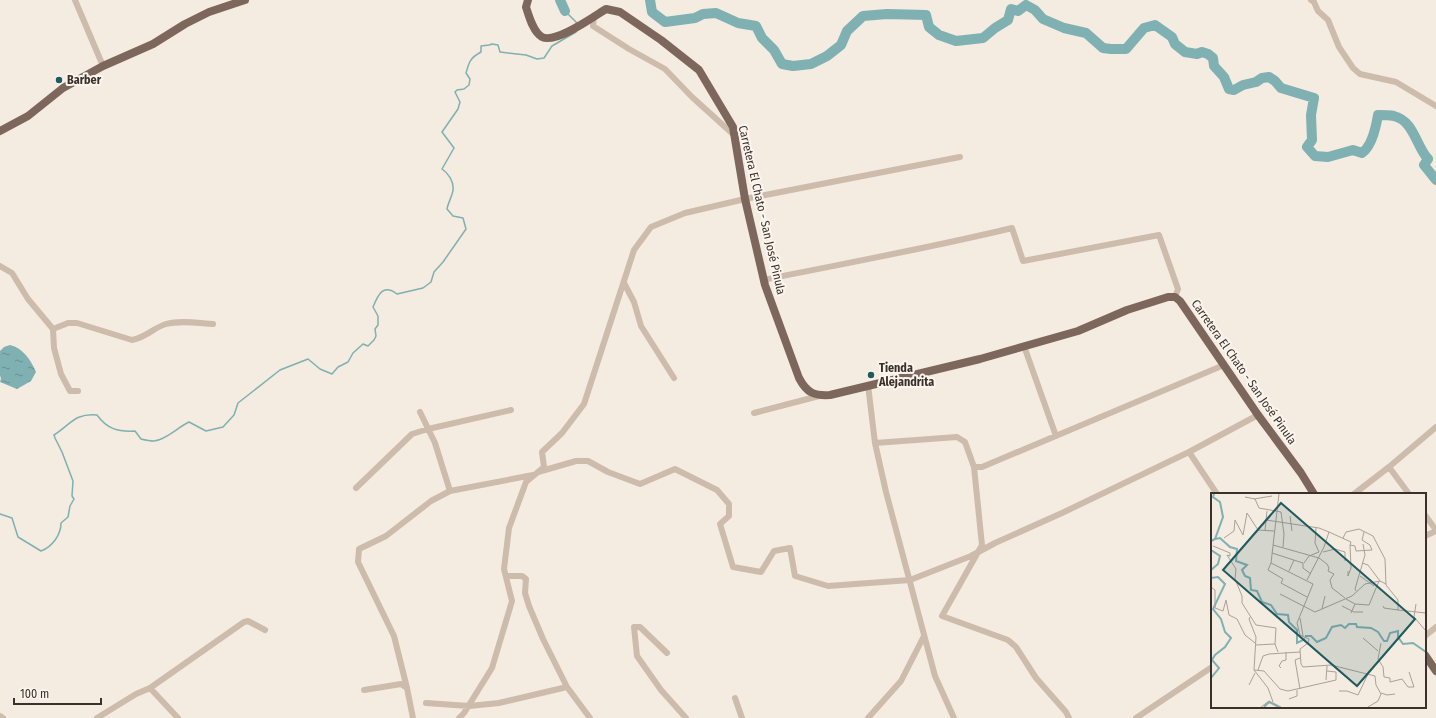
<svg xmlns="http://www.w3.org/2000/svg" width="1436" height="718" viewBox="0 0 1436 718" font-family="'Fira Sans Condensed',sans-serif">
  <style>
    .water { fill: url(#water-ripples) }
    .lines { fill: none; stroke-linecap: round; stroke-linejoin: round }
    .stream { stroke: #7fb0b2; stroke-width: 1.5 }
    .river { stroke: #7fb0b2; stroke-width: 10 }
    .minor { stroke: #cdbbac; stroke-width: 6 }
    .major { stroke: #7d675c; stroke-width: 8 }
    .poi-dot { fill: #1f5a5e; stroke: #fbf5ee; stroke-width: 1.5 }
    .labels { text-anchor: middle; stroke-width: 4; stroke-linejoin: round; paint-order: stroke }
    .poi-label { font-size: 12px; font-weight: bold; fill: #3b302b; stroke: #fbf5ee; text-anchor: start }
    .street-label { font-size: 12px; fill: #3b302b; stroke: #fbf5ee }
    .inset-river { fill: none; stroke: #7fb0b2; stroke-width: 2 }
    .inset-road { fill: none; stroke: #aaa098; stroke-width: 1 }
    .view { fill: #1f5a5e; fill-opacity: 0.15; stroke: #1f5a5e; stroke-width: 2 }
    .inset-edge { fill: none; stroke: #3b302b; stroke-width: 2 }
  </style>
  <defs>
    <pattern id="water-ripples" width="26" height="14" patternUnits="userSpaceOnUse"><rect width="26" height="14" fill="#7fb0b2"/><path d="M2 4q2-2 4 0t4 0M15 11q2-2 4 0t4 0" fill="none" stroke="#699091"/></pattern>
  </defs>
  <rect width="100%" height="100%" fill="#f4ebe1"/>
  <path class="water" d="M10,345C23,348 31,360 36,372L31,381L17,389L0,382L1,378L0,376V351L4,347Z"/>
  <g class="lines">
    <path class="stream" d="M565,11L578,24
      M0,514L12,518L18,537L41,551C52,547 61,535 61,523L68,517L70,506L74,499L72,496L73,481L62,452L55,438L54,435C71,424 75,413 97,415C107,429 118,432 135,431L141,439C145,440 150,441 154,441C166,440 178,427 189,422L206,431L223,427L234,415L238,403L280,370L308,359L320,369L332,374L338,367L348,362L353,353L363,344L368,346L374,340L376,336L375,329L378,325V316L373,307C378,295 383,283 397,294L423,288L431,282L434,272L443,262L466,229L463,218L453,216L447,209C448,203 453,194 453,190C454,181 448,173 442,169L454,148L442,132L458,109L460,102L455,92L457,90L464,89L469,85L470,79L466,73C469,62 470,58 481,52V46L489,45L492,44L498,45L500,52L526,55L537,59L544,58L552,46L576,32"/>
    <path class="river" d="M560,0L565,11
      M650,0L652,12L665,22L695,18L703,14L716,13L738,23L756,26L762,38L774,50L782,64L793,66L811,64L827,56L841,45L847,31L863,16L887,14L926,15L929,27L939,35L956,41L983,38L995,28L1008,20L1011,9L1018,11L1026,5L1035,10L1043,19L1064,28L1086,33L1103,48L1111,49H1126L1144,28L1155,25L1172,37L1175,44L1185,52L1197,54L1202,52L1208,54L1213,58L1214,66L1224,77L1229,89L1234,90L1243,85L1256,82L1262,78L1269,77L1275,81L1281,88L1314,98L1311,115L1312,140L1307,147L1315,156L1328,157L1353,150L1362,153C1372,146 1376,127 1378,115C1383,115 1389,115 1394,116C1414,121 1416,146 1428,159L1424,165L1436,180"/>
    <path class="minor" d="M75,0L103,66
      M1311,0L1314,2L1318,11L1328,20L1339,47L1353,68L1360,74L1396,82L1436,106
      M594,16L593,26L629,49L665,69L692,97L734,135
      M0,266L12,273L28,299L53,329L54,348L61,374L70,391H78
      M763,280C846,263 930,248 1012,228L1023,261L1159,235L1178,289L1175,297
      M624,283L634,302L641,326L674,378
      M53,329L68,323H77L132,340C147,337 153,328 166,324C180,320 198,323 213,324
      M1024,346L1056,436
      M868,385L875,443L886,492L935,676L954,718
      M420,412L435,443L450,491L533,475
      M754,413L819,396
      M875,443L957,437L965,442L974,467H982L1224,365
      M1189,452L1217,494
      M974,467L982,545L942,616L1008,640L1016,647L1036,678L1066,712L1069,718
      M1389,467L1409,494
      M538,472L576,461H588L608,472L640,484L675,469L717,490L729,504V516L720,524L733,567L761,572L774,551L790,548L795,576L828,586L910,580L971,556L995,543L1062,513L1189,452L1258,415
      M356,488L412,434L428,429L511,410
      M1354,494L1389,467L1436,427
      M1425,515L1436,530
      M1425,536L1436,531
      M506,576H522L526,579L525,593L529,606L543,639L567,687L590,718
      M1425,636L1436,627
      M667,653L640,627H634L637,656L661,690L686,718
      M150,688L244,622L248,621L265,630
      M364,690L401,684L407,688
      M735,698L742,718
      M426,703L469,706L499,703L567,687
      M0,716L3,718
      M97,718L136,694L150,688L178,718
      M413,718L407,688L394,636L358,562L359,549L386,536L431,501L450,491
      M459,718L464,713L492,668L512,601L504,569L509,528L526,482L544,467L542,452L562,433L584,404L634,250L651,227L685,213L745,199L960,157
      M868,718L901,681L924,636
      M1136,718L1212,667"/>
    <path class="major" d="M528,0L526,7C529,16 533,32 542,37C556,44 593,17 606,9L620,12L661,40L699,70L733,127L745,199L765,285L799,378C807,393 814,396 830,395L980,359L1078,331L1127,310L1168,297H1175L1180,301L1258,415L1301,473L1314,494
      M0,131L28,116L63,88L103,66L153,44L185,24L209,12L245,0
      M1425,655L1436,671"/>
  </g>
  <g class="poi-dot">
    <circle cx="59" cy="80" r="4"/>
    <circle cx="871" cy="375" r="4"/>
  </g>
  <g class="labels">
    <g class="poi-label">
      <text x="67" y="84">Barber</text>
      <text x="879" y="372">Tienda<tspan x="879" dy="14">Alejandrita</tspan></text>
    </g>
    <g class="street-label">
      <text transform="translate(762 210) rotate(77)" y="4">Carretera El Chato - San José Pinula</text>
      <text transform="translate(1244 372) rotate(55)" y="4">Carretera El Chato - San José Pinula</text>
    </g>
  </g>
  <g transform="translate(1211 493)">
    <rect width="215" height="215" fill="#f4ebe1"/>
    <path class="inset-river" d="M4,46L9,45L19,54L26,56L25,68L36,72L31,77L34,83L39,85L40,97L46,98L51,109L60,112L66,121L77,122L78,129L86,137V150L94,146M0,48L4,46L12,24L9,9L2,4L3,1M0,57L9,63L7,71L0,77M0,85L7,84L14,91L2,116L10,126L14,139L20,145L14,154L4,162L1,167L8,175L0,185M94,143H100L106,149L115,145L121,134L130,132L134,135L138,131H145L146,134L160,135L167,139L173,148H176L179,140L187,138V144L192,151L202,150L215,159M53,214L58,209L68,214"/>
    <path class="inset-road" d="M68,1L60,70L102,91L86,130L89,142L98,146L97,150L89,156L90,171L92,174L120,172L164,183L165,192L170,201L167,208L157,214M34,4L44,6L48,15L70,19L73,41L72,54M43,6L61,3M79,23L81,38M24,27L32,42M55,27L108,35L118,39L113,54L96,87M54,37L56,18M118,39L140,49L139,52L144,53L145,58L161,57L159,52L151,47L153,39M32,42L36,20L47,37L63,38M13,45L23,38L24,27M132,45L135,39L148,36L162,43L174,66L175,92L187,107V117L215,120M62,52L108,65L116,71L118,75L117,78L123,81L119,87L121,95L134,105M2,53L19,60V63L16,62L25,76L24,86L31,103V110L45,132L65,135L64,151L67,159M112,59L124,56L134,59V68M61,60L92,70V75L100,81M60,70L57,77L72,86L70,90L96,104M93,70L98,63L108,59L104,50L105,35M151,70L157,72L169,88M78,78L83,67M137,78V83L140,75L139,52M149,83L163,93M0,94L4,97V115L12,118L15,107L18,122L26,126L34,142L44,150M145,98L144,96L154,62L152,51M69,101L104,119L141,103L154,91L169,88L175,91M135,106L144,111L140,120M144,111L158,112L168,88M205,111L203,124L215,138M131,113L143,119H152M172,113L173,115L187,117M111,116L114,103M39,124L38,126L45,144L43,177L57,195L62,209M89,125L92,143M152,145L167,158M170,150L167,166L172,174L173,184L179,185V189L191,186L197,194H203L198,179M44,152L64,151M70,175L68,173L71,168L75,167V159M43,177L53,178L69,196L77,198L125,187V179L116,178M47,177L52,163L58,161L89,159M115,187L116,173M38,192L44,180M89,196L84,167L89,165M128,198H136L147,202L157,181M170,200L176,202L184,201M78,206L86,203V197M50,214L58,208L70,214"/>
    <path class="view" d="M70,10L204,126L146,193L12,77Z"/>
    <rect width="215" height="215" class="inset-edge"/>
  </g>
  <path d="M14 698v6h87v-6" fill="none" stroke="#3b302b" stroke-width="2"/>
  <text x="20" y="698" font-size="12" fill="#3b302b" stroke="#fbf5ee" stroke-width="3" paint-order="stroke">100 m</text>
</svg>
